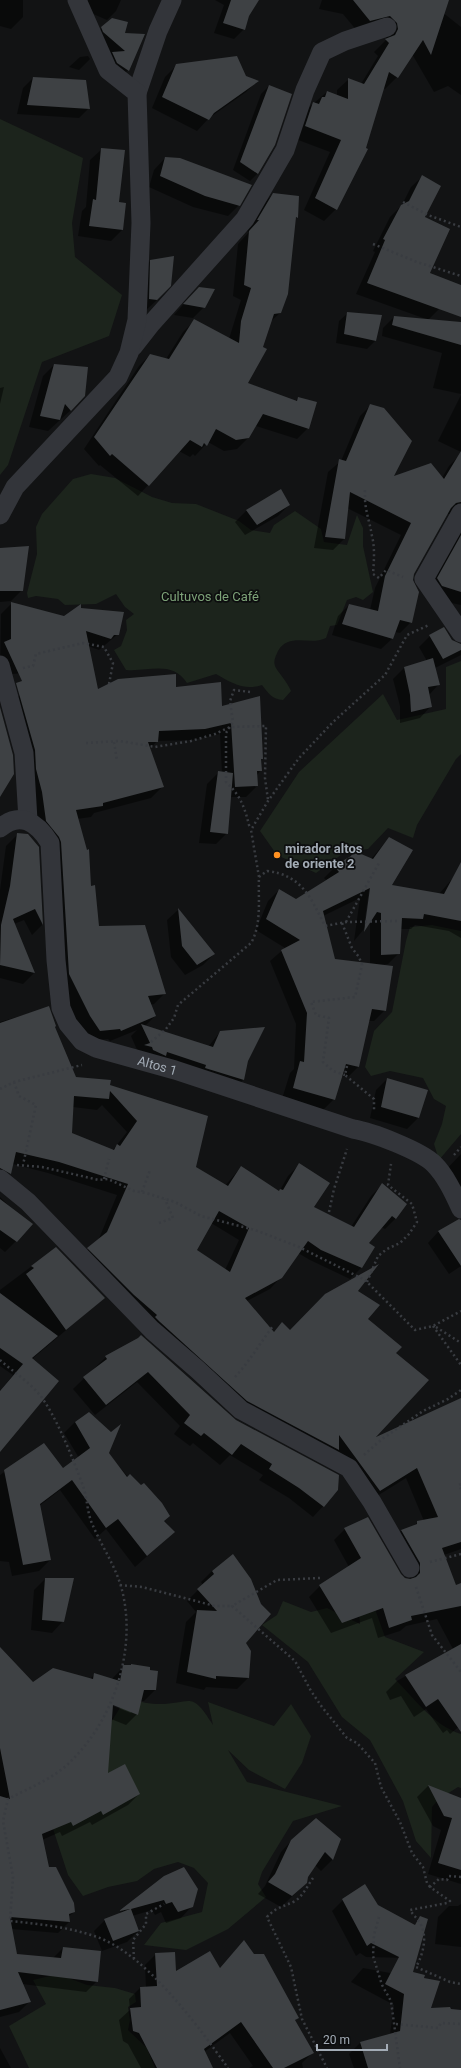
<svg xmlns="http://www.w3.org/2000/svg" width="461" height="2068" viewBox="0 0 461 2068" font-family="Roboto,sans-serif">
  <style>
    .green { fill: #1c241c }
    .shadow { fill: #0007; fill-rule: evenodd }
    .building { fill: #3e4144; fill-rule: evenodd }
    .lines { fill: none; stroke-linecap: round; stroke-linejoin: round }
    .path { stroke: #393c41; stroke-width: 2.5; stroke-dasharray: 2 3; stroke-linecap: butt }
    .minor { stroke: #33353a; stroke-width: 19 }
    .poi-dot { fill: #fe9021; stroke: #0d0e0f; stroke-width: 1.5 }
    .labels { text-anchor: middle; stroke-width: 3.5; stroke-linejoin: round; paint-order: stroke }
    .park-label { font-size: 13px; fill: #7da278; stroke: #0d0e0f }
    .poi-label { font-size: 13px; font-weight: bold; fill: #a3acb6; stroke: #0d0e0f; text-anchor: start }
    .street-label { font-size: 13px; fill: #a3acb6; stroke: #0d0e0f }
  </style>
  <rect width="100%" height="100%" fill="#121314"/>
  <path class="green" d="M0,119L83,158L72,223L75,257L122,295L109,336L42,362L8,465L0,475Z
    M91,474L115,478L152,497L172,503L196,504L239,521L251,530L270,533L274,525L295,511L321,529L324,542L347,545L357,515L363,528V546L373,592L363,600L356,597L347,600L337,625L330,626L326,638C310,646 289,632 278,651C276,656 273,660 275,666C276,670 287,681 291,691L283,700C272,699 269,694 262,685C244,691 232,683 216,674L187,683C172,660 149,672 126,670L114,650L121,646L127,630L126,620L134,614L125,607L116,594L96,604L65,605L58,599L36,596L28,598L27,593L37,554L36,527L42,514L73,479Z
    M461,661V754L456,759L417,825L413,838L388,828L368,849L345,852L316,873L277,855L260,831L299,772L383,694L397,720L446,709V667Z
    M432,925L461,931V1134L439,1160L434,1144L442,1124L446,1106L434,1099L423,1078L390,1071L371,1076L365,1067L374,1031L392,1012L406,941L410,927Z
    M283,1601L311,1612L327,1608L360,1624L358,1602L375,1609L385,1637L424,1652L395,1679C414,1698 434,1726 461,1734V1788L458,1787L439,1799L432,1807L431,1858L416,1841L403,1801L370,1740L342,1717L308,1662L262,1625L277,1615Z
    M126,1698C136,1700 147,1704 156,1704C192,1705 190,1688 213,1725L208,1702L274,1726L291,1704L311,1736L302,1763L285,1789L249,1770L228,1750L247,1782L342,1806L293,1821L262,1872L258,1884L266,1897L228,1929L186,1950L144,1945L161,1923L202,1912L208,1883L194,1868L178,1862L154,1869L137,1881L108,1887L83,1896L68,1875L44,1801L105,1732Z
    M58,1974L87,1985L115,1988L135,1994L136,2002L128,2007L130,2020L128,2030L147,2048L155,2068H29L9,2026L46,2004L33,1980Z"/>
  <path class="shadow" d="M0,0H23V17L11,29L0,26Z
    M88,0H121L116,11L107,20L84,10Z
    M215,0H258L249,15L244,29L234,39L214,33L224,5Z
    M322,0H427L461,27V95L448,86L434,92L412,54L397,77L385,89L383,87L336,209L324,221L304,210L330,152L293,138L301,114L327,92L337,96V90L349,79L361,84L378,56L374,52L386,40V35L358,32L343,14L319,9Z
    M102,28L123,34L128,70L119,79L93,37Z
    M88,56L90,59L79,70L69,67L80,57Z
    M177,65L245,77L257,81L246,92L209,118L197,131L152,108L165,77Z
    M33,78L89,108L79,118L17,114L23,88Z
    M269,86L258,173L250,181L233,170L261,94Z
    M102,149L118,203L122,230L111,241L78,236L82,211L86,207L90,160Z
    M165,158L239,205L228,216L193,207L149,187L154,170Z
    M423,176L429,273L439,309L428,320L461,323V394L433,388L442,353L382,336L383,328L394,317L426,319L356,294L375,252L373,251L390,217L402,205L411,187Z
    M273,194L297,217L295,219L280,313L270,322L247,383L295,402L298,398L308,428L297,439L256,426L248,438L237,449L224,451L208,442L195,456L193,454L190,457L179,451L138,496L100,465L99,466L84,449L139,366L150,355L166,359L183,332L194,321L229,339L241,300L233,296L238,244L249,232L247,231L262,205Z
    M151,260L157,300L145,311L140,272Z
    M188,299L204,307L193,318L174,315Z
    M348,313L381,316L375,341L367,349L336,343L339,321Z
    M54,365L71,410L48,431L29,427L43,376Z
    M4,387L0,404V388Z
    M461,395V452L438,441Z
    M371,405L392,478H442L449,466L461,454V605L432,599L426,590L455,514H447L413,573L411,622L400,633L395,632L393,638L381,649L332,635L338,616L349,605L370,610L375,588L401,535L347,508L344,539L333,550L314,548L328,472L341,461L360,416Z
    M281,491L289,505L278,516L245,535L235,522L246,511Z
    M0,549L22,590L11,601L0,602Z
    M12,603L64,617L81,609L118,634L99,650L88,646L97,690L175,688L221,708L262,758L260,760L261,770L257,775V786L246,797H230L227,833L216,844L199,843L207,784L219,772L222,773L220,734L193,740L157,741L150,749L162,787L151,798L94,813L91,817L77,819L98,927L165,993L154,1004L150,1005L155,1016L145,1026L208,1047L220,1032L247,1060L243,1080L232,1091L138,1052L131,1036L137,1030L110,1041L108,1039L89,1041L79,1027L58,986L50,854L35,832L8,705L49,671L0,675L1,614Z
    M443,628L455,644L461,645V655L435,668L439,684L429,695L431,706L420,718L400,723V706L393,679L404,668L427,661L419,647L430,636Z
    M18,834L38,847L42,925L32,935L24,920L14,924L34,973L23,984L0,978V890L6,846Z
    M389,838L390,886L439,894L453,878L461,882V938L449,931L415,925L411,929H400L399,953L388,964L382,965L385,1010L374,1021H368L359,1066L348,1077L341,1076L334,1099L323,1110L282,1099L290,1073L294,1069L296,1024L270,961L285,948L256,930L268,901L279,890L296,900L326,880L324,878L335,867L371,859ZM370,883L372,884L366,924L364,926ZM360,898L354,941L369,923H370V964L334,960L323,916Z
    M178,910L214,954L203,965L185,975L171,957L167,920Z
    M48,1008L54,1027L75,1077L109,1086L195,1167L225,1186L241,1167L279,1192L288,1176L299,1165L313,1208L351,1227L371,1196L382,1185L396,1218L385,1229L381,1227L367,1244L373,1247L361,1268L350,1279L310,1260L298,1253L281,1277L270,1289L247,1301L273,1333L282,1324L290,1331L356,1291L367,1319L395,1353L372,1440L461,1406V1549L444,1555L456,1586L461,1584V1725L450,1734L447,1730L443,1733L426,1709L414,1717L401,1696L390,1700L386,1692L397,1681L453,1649L437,1619L406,1626L400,1631L378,1638L372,1618L331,1633L309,1597L320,1586L349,1567L334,1540L345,1529L400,1575L411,1581L409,1574L391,1542L401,1531L414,1526L418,1522L424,1521L406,1478L369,1501L334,1454L236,1412L77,1259L98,1241L117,1195L48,1173L9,1163L3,1170H0V1022ZM102,1105L127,1132L112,1151L71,1133L73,1107L97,1110ZM211,1223L239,1240L225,1270L195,1251Z
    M387,1079L427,1090L418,1118L407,1129L370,1118L376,1090Z
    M461,1154V1219L440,1176Z
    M0,1197L12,1209L16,1241L5,1252L0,1248Z
    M459,1220H461V1266L449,1274L428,1243L438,1232Z
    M56,1248L104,1298L32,1359L0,1449V1391L13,1375L0,1366V1290Z
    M137,1340L235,1420L338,1490L313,1517L289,1498L259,1480L263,1475L230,1455L220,1465L193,1443L190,1446L174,1434L180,1426L137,1382L95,1415L73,1389L106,1357Z
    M75,1422L108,1453L174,1532L135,1567L106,1529L95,1539L60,1490L39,1506L50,1560L39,1571L12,1576L9,1562L0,1561V1475L44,1444L63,1469L79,1458L64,1433Z
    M233,1555L245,1642L250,1651L248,1678L237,1689L206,1687L204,1690L176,1683L186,1622L196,1612L187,1601L203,1585L201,1582L212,1571Z
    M45,1579L63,1621L52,1633L31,1630L34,1590Z
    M0,1649L33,1684L90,1679L95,1674L112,1679L124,1666L149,1671L155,1690L144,1701H140L137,1714L126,1725L111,1719L107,1775L139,1794L128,1805L92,1825L90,1822L62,1836L60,1832L42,1840L48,1868L74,1912L68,1917L69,1922L58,1933L11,1929L16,1955L53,1958L63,1948L97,1981L86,1992L22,1984L30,2001L19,2012L0,2017ZM109,1702L131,1711V1713L108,1704Z
    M428,1786L461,1799V1884L428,1874L441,1830L433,1826L417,1797Z
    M292,1840H340L332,1860L321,1871L315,1865L307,1876L306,1883L281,1907L258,1894L265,1886L281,1852Z
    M165,1877L192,1906L181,1918L166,1923L161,1912L155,1915L152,1910L132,1916L138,1931L127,1942L102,1951L94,1931L105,1920L116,1916Z
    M343,1900L378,1906L408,1958L366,1957L360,1953L356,1956L332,1911Z
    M461,1904V1947L435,1944L438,1917L449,1906H458Z
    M244,1941L297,2018L294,2021L313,2052L302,2063L303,2068H249L253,2066L230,2033L204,2052L212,2068H141L128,2044L123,2041L119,2020L130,2010L129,1999L140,1988H146L145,1965L156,1954L175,1973L219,1969Z
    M363,1968L439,1982L430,2009L461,2011V2068H354L349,2054L360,2043L390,2034L394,2005L351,1982Z
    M0,2048L11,2068H0Z"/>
  <path class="building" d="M231,0H259L249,16L245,30L223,23Z
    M353,0H449L431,55L423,40L398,78L389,72L366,148L368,149L337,210L315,198L341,140L305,126L313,102L319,104L322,97H325L327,91L348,99V78L364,84L389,43L385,39L395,35L398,29L397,23L390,16L370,21Z
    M112,18L128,22L125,33L145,34L129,71L117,63L112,52L125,51L103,32L101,27Z
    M237,56L246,76L259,81L214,113L209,120L162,97L176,64Z
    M33,77L86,80L90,109L27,105Z
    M269,85L292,94L275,145L258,174L240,162Z
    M101,148L125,150L119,202L126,203L123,230L89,226L93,199L96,200Z
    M165,157L180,158L252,185L240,206L205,196L160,176Z
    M422,175L441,186L425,217L450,229L430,273L461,285V317L367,283L385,240L383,239L401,205L409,201Z
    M273,193L299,196L298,218L296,217L288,294L281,313L274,314L263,347L267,349L248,383L297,401L298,397L317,402L309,429L263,414L249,438L236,440L216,429L207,446L204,443L202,447L190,440L149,486L112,454L110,456L94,437L150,354L169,359L194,319L239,343L241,321L251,288L244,285L249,231L259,220H257Z
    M174,256L171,286L157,300L149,299L150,260Z
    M199,287L215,289L205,308L183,304Z
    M347,312L382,315L376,341L344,334Z
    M394,316L461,322V345L392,325Z
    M54,364L88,367L85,396L71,411L65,404L60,420L40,416Z
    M370,404L384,408L412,441L394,476L431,463L444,479L461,451V502L456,503L451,508L414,574L413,580L419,592L412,623L400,620L393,639L342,624L349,604L378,611L385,576L411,523L350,492L345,539L325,537L339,459L346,461Z
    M281,489L290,505L257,525L246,510Z
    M461,535V592L442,586L437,578Z
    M29,546L23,591H0V548Z
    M11,602L64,616L81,604V608L124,612L119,635H114L111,639L86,631L98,689L118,679L176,674V687L221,682L222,706L260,696L263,759H261L262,771H257L258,786L235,787L231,723L205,729L159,731L158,742H148L164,787L103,803V806L76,810L87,850L89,849L91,886L95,885L99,926L145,925L166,994L148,996L156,1016L121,1031L120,1029L100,1031L90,1016L69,974L61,842L59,837L46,821L42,792L36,769L35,750L16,683L22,681L4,642L11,639Z
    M444,627L452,640L461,644V650L443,659L429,635Z
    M433,658L440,685L428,687L432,707L411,712L410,695L404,667Z
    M0,707L13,755L14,774L0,797Z
    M218,771L233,773L228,834L210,832Z
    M17,833L28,834L39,847L43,925L35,909L13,919L35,973L0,965L1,925L10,886Z
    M389,837L413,850L392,885L444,894L461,862V921L424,914L423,919L402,918L400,954L381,955V913L377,912L364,932L370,888L323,911L335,959L393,966L386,1011L372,1009L359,1067L346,1064L335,1100L293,1088L300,1061L304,1062L307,1013L281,950L300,940L266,919L279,889L296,899L339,872L334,866L351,856L354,851L373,859Z
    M178,908L215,954L197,965L182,946Z
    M49,1006L56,1026L55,1027L76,1077L111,1080L110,1085L208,1116L196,1167L228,1186L241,1166L279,1191L280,1189L283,1190L299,1163L330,1183L314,1207L354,1227L382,1183L407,1204L396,1219L392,1216L369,1243L375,1247L362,1268L321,1250L308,1241L282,1278L245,1298L274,1332L282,1322L290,1330L325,1294L379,1264L358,1291L380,1305L368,1319L402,1347L396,1353L429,1380L376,1437L461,1398V1542L442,1548L456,1585L461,1583V1606L411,1616L412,1620L389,1628L383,1608L342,1623L319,1585L361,1558L344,1528L368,1517L401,1574L405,1578L410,1579L416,1577L420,1573V1563L401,1530L417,1524V1521L438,1517L417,1468L380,1491L339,1435V1450L247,1401L160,1322L155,1317L157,1315L134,1295L87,1248L107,1232L128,1184L59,1162L16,1152L11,1174L0,1168V1023ZM110,1091L137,1121L120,1146L117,1144L114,1150L72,1133L74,1096L109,1099ZM219,1211L249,1228L230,1272L197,1250Z
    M141,1024L213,1047L220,1031L265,1027L248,1061L244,1080L205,1068L206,1065L167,1052L166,1056L153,1050L152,1047L144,1045L150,1043Z
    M387,1078L428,1090L419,1118L381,1107Z
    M0,1199L33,1224L17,1242L0,1230Z
    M459,1219L461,1220V1266L438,1231Z
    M56,1247L105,1298L66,1330L26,1274L34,1268L31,1266Z
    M0,1293L58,1336L32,1358L59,1381L0,1452V1391L23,1364L0,1348Z
    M141,1335L236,1420L339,1475L338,1490L324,1507L299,1488L269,1469L272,1464L241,1444L232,1455L204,1433L201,1436L184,1423L190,1415L148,1372L106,1405L83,1377L107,1359L105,1356L138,1338Z
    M89,1412L111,1432L121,1424L109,1453L127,1477L130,1474L141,1485L144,1483L162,1503L170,1516L164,1521L175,1532L147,1556L118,1519L106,1528L72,1480L40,1504L51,1560L23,1565L4,1470L44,1443L63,1468L90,1448L75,1422Z
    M233,1554L251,1579L261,1604L271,1614L246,1643L251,1651L249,1678L216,1676V1679L187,1672L197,1610L217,1611L197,1589L214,1574L212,1571Z
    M45,1578H74L64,1622L42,1620Z
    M461,1644V1732L438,1699L426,1707L405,1675Z
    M0,1647L33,1682L53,1668L93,1679L94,1673L120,1681L123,1665H131V1664L150,1667V1670L158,1671L156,1690H144L138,1715L113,1705L108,1773L125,1764L140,1794L103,1815L101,1811L73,1826L71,1822L42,1834L49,1867H56L74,1903L75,1912L69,1914L70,1922L10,1917L17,1954L61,1958L63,1947L101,1951L98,1982L18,1972L31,2002L0,2010V1796L10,1799L0,1748Z
    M428,1785L461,1798V1870L438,1863L452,1818L444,1816Z
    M316,1818L341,1839L333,1860L325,1852L308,1877L307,1883L292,1896L268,1882L275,1874L291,1840Z
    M184,1867L198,1889L193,1907L178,1912L172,1902L166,1904L164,1900L131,1909L139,1931L113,1941L104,1919L130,1909L119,1911L164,1876Z
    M365,1884L378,1905L415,1925L420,1916L428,1919L413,1972L425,1975L424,1978L440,1981L431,2008L450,2007L451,2009L461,2010V2068H368L360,2042L400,2031L404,1994L385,1984L399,1957L371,1943L367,1946L342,1899Z
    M244,1940L254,1954H264L299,2018L295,2020L314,2053L284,2068H273L241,2022L204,2049L213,2068H157L139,2033L133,2031L130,2008L141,2007L140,1987L157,1986L155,1953L175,1952L176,1971L210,1951L220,1968Z"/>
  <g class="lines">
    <path class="path" d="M403,202L428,215L461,227
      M373,244L417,262L461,276
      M365,490C364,509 369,518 372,536C375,548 374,561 373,574L379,578L386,570L403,577
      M23,668L33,666L36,654L83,643L104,647L113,663L109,684
      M250,692L234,690L230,701L233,722L226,733V782C242,797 245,809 250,829
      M114,742L117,761
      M86,743L120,741L155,747L191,741L215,734L230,727L266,726L265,778L268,800
      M259,877L251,830L268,801L299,758L333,722L385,675L407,635L429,625
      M346,922L379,863
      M342,923L352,948L359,957L362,965L355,997L311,1002L316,1015L329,1018L323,1062L333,1071L345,1075
      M151,1042L166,1029L174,1018L178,1005L251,943C262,924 258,899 259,877L267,871C302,875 311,898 325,926L346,922L397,921
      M347,1066L345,1075L374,1099V1112
      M14,1082L19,1096L36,1105L23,1165
      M0,1089L14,1082L82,1065
      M454,1155L461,1147
      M17,1165L42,1167L99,1180L108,1179L134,1191L146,1193L175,1202L201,1216L255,1230L299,1247L365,1280L415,1330L433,1326L461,1311
      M104,1179L109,1159
      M142,1192L150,1170
      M329,1212L334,1189L347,1149
      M159,1223L173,1218L165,1199
      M367,1282L378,1256L387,1249L400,1243L409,1234L417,1222L412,1204L388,1185L391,1164
      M433,1326L461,1365
      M436,1327L461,1343
      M0,1360C12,1371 28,1381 39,1394C55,1413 74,1461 83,1486C87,1497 87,1510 91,1521C100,1544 116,1566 122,1590C137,1649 114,1720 70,1762C53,1779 29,1788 8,1799L3,1821L13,1877L10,1921C39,1924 69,1927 97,1937C146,1954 198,2026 228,2068
      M235,1377C250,1361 260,1343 273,1326
      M364,1455L382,1439L423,1411L448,1399L461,1390
      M461,1484L459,1485L461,1489
      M430,1562L461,1554
      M320,1578L277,1580L232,1606L295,1661L311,1691L322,1707L347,1738L357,1743L375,1763L381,1787L400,1822L412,1853L423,1867L427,1883L430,1887
      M120,1585L142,1587L215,1606H232
      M416,1587L432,1635L461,1672
      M461,1877L449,1876L447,1880L439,1879L430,1887L450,1901L447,1903L410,1910C413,1915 417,1918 420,1923C428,1936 423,1955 416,1967L450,1982L461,1984
      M313,1878C308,1885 303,1896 295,1901C284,1907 277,1906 267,1917L291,1967L302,2019L327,2068
      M379,1917L374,1935L373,1956L382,1985L391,2001L400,2068
      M134,1959L133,1940L146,1924V1914L164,1904
      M396,2024L438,2028L441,2023L461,2024"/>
    <g class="minor">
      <path d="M137,93L158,31L172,0"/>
      <path d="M133,347L151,324L245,219L285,150L305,90L322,52L345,41L387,27"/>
      <path d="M461,513L424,579L461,633"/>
      <path d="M0,515L15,487L118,377L129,353L137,320L141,223L137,93L108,70L77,0"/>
      <path d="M0,665L24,753L28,820"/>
      <path id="s1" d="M0,828C20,811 37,822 50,843L56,960L61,1008L68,1024L82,1041L96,1048L175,1070L353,1129C372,1132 421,1151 434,1164C446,1176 454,1194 461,1209"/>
      <path d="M0,1179L28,1202L152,1330L198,1370L241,1410L349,1468L372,1502L410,1568"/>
    </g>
  </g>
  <circle class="poi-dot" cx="277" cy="855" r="4"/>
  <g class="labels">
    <g class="park-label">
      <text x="210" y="601">Cultuvos de Café</text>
    </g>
    <g class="poi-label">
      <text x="285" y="853">mirador altos<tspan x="285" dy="15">de oriente 2</tspan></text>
    </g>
    <g class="street-label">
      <text dy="5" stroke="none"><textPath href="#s1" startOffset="346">Altos 1</textPath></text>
    </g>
  </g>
  <path d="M317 2044v6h70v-6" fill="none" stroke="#a3acb6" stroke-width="2"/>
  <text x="323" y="2044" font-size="12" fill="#a3acb6" stroke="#0d0e0f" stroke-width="3" paint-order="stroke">20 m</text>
</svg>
